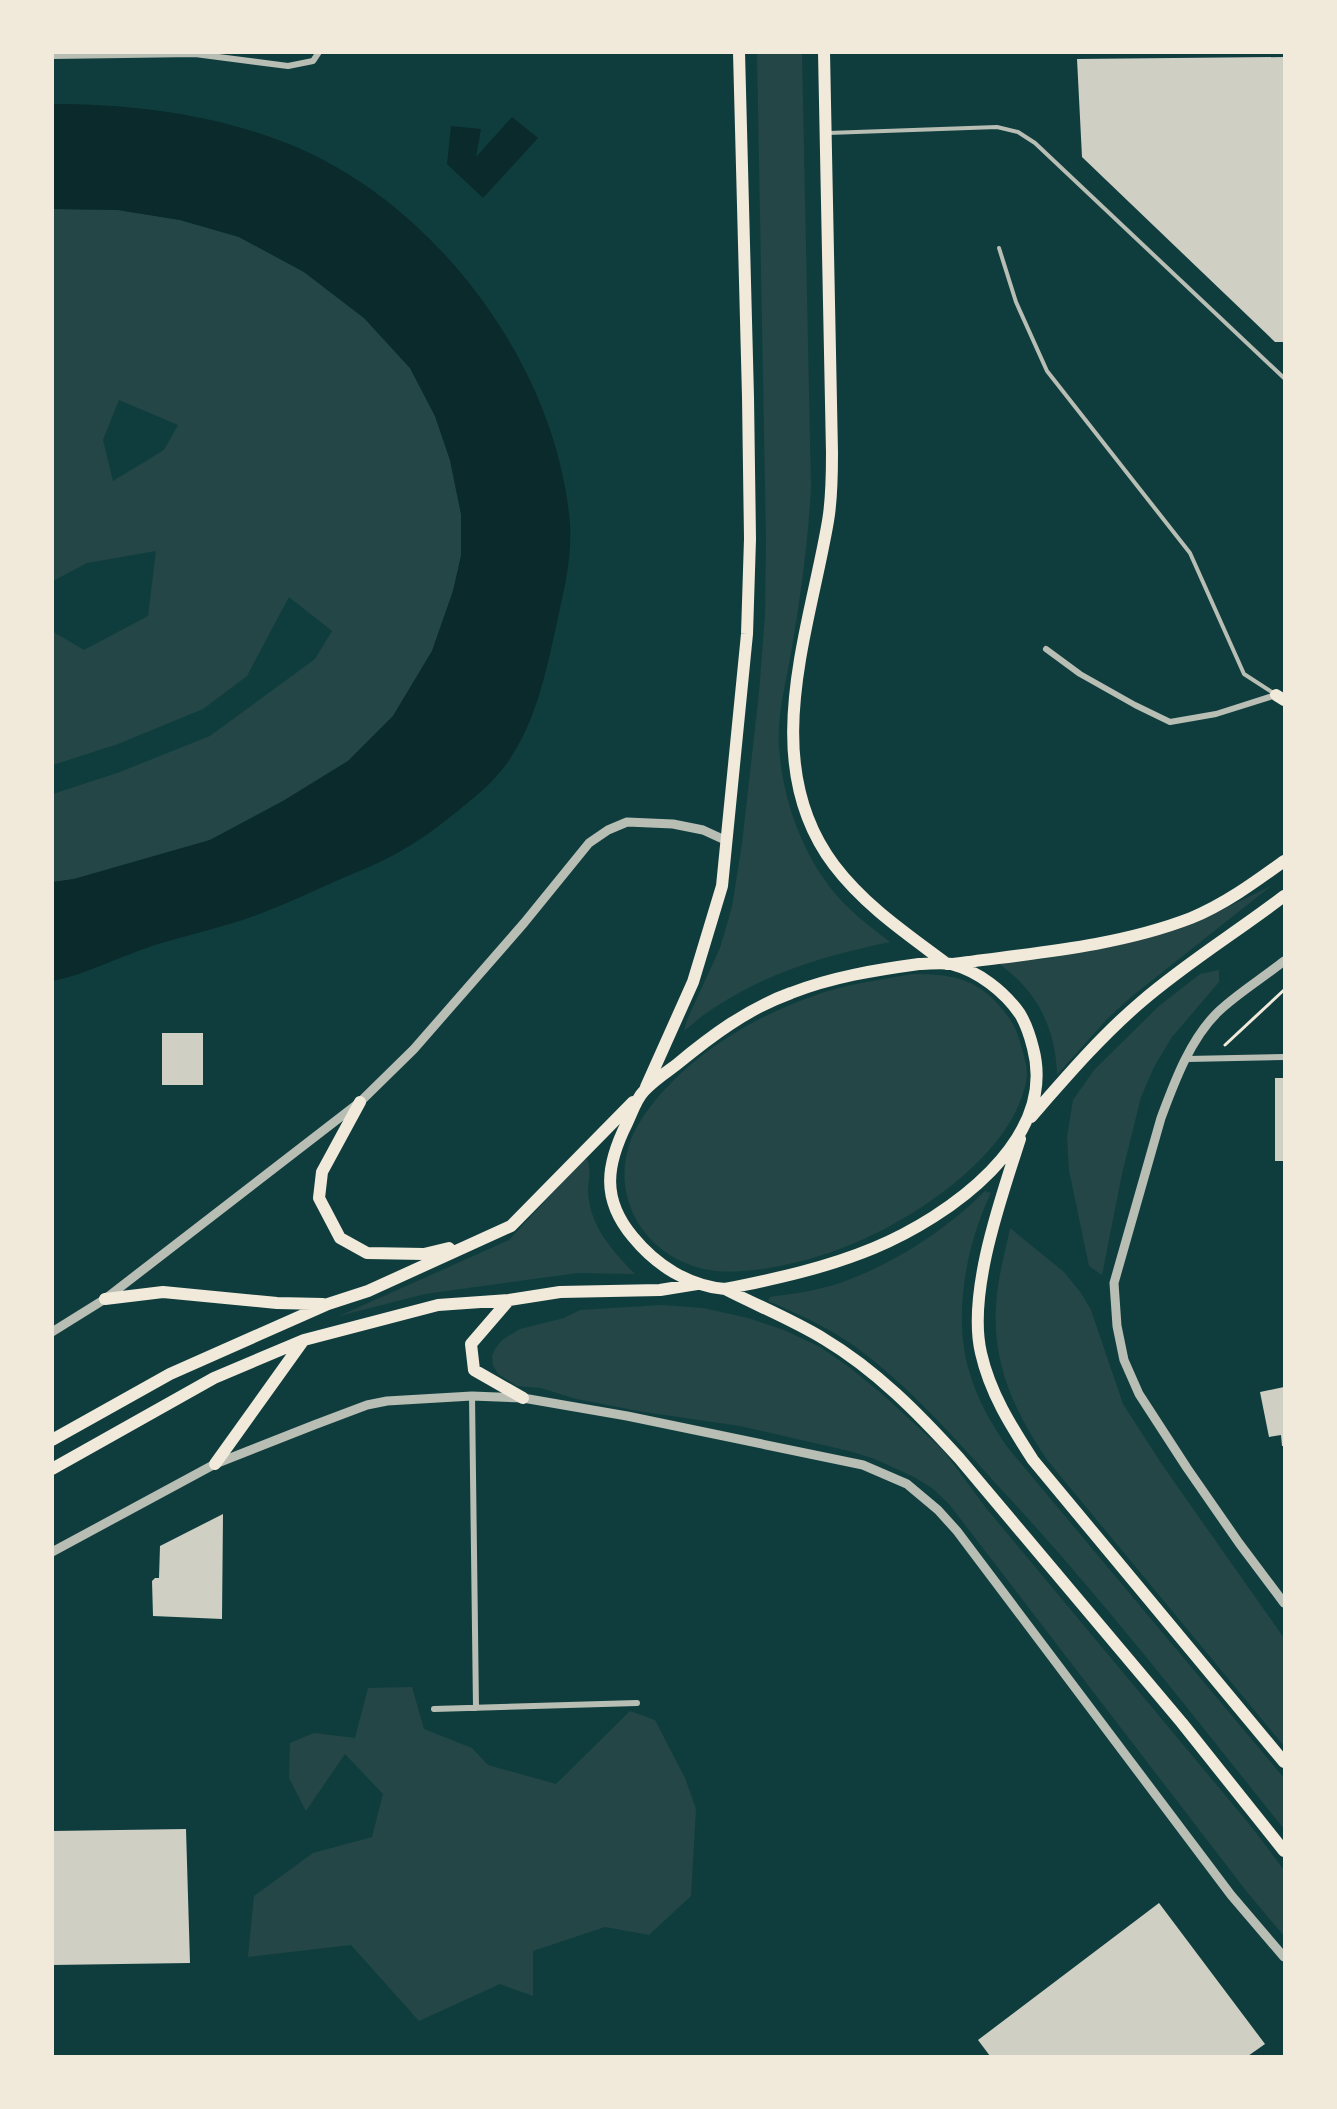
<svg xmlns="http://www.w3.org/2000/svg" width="1337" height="2109" viewBox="0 0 1337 2109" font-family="Inter,sans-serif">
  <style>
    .green { fill: #244646; fill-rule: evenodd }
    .water { fill: #0a2a2b }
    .building { fill: #cfcfc3 }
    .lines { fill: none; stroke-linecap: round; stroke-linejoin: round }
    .path { stroke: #f1e9da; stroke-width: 3 }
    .service { stroke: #b8beb3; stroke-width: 4 }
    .minor { stroke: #b8beb3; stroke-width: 6 }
    .tertiary { stroke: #b8beb3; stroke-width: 9 }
    .trunk { stroke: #f1e9da; stroke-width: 12 }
  </style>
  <rect width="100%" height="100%" fill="#0f3d3e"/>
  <path class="green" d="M757,53H802L811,488C808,542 801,594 792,647C787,679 777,713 779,746C782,799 803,857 838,897C853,914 872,928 890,942C829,955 770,971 717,1006C705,1013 694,1023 684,1031L687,1020L720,948L732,907L742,844L759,693L765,615L766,540Z
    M53,209L118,210L180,220L239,237L304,272L364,318L410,368L435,416L450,460L461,514V556L453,591L432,651L393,716L348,761L283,801L210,840L74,879L53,882V794L120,772L210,736L315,659L332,631L289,597L247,676L203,709L118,744L53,765L52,631L84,650L148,616L156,551L87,563L53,581ZM119,400L178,425L164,450L113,481L103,440Z
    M1271,886L1131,997L1107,1019L1057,1075C1056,1028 1036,988 996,962L1043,959L1118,945L1207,917Z
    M1219,970V982L1172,1037L1154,1067L1141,1097L1122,1174L1102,1275L1089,1266L1069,1170L1067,1137L1073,1100L1094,1070L1159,1006L1200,974Z
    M912,974C955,974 980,979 1007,1015C1014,1024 1018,1034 1021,1045C1024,1056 1029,1070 1026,1082C1012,1154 916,1218 852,1244C825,1256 793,1264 763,1269C745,1271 727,1273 709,1270C652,1260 612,1207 628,1149C632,1132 643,1116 654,1102C695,1052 755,1016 816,995C846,984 880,980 912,974Z
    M587,1159C592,1169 588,1182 588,1192C590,1227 612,1250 635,1274L578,1273L425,1294L339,1316L509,1240L582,1161Z
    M985,1191L991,1193C966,1244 952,1319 970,1374C978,1401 992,1425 1008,1448L1284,1778V1829C1195,1718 1108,1605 1012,1501C961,1446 914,1389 853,1345C827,1327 797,1313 768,1301L770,1297C791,1294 813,1291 834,1285C889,1267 944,1232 985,1191Z
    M1010,1228L1064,1272L1081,1293L1091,1310L1123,1404L1163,1466L1284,1638V1746L1048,1461C1016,1415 992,1364 996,1306C997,1280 1005,1254 1010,1228Z
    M662,1305L703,1308L748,1318L784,1330L820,1347L849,1367L882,1394L943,1450L986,1508L1250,1825L1284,1870V1936L1247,1892L949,1504L932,1488L914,1477L875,1459L849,1451L740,1426L644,1412L576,1399L541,1388L517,1386L498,1374L493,1365L492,1356L495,1349L502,1340L520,1329L564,1318L580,1310Z
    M412,1687L424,1729L472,1748L488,1765L556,1784L630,1711L655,1720L685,1778L696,1809L691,1896L649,1935L605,1927L533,1951V1996L500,1984L419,2021L351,1945L248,1957L254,1896L313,1853L372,1837L383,1794L345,1754L306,1811L289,1778L290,1743L314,1733L355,1738L368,1688Z"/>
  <path class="water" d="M53,104C132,104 214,114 289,144C436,203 558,367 570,525C572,558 564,590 557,622C545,677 533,738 493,780C485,789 474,797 465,805C445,821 426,837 404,849C383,862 359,871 336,881C313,891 290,902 267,911C230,926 190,934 152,946C119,957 86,974 53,981V882L74,879L210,840L283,801L348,761L393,716L432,651L453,591L461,556V514L450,460L435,416L410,368L364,318L304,272L239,237L180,220L118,210L53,209Z
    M512,117L538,138L483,198L447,164L451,126L481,129L476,157Z"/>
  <path class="building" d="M1284,57V342H1275L1082,157L1077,59Z
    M162,1033H203V1085H162Z
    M1275,1078H1284V1161H1275Z
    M1284,1387V1446H1282L1281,1435L1269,1437L1260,1392Z
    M223,1514L222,1619L153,1616L152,1581L155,1578H159L160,1546Z
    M186,1829L190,1963L52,1965V1831Z
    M1159,1903L1265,2044L1248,2056H990L978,2040Z"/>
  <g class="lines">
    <path class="path" d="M1225,1045L1284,990"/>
    <path class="service" d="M828,133L997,127L1018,132L1035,143L1284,378
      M999,248L1016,302L1047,371L1190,553L1244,674L1275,694"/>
    <path class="minor" d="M52,56L195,54L288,66L313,61L319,52
      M1046,649L1080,674L1135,705L1170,722L1216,714L1276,695
      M1187,1059L1284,1057
      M472,1396L476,1708
      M434,1709L637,1703"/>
    <path class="tertiary" d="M1284,961C1263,978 1238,993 1218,1012C1190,1039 1174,1083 1161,1118L1114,1283L1117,1326L1124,1360L1139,1394L1187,1468L1239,1543L1284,1603
      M52,1332L105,1299L360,1102L414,1049L524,923L589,843L608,830L627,822L673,824L703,830L727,841
      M52,1552L215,1464L314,1425L367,1405L387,1401L472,1396L523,1398L627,1416L863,1465L907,1484L938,1510L957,1531L1231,1895L1284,1957"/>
    <path class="trunk" d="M824,52L832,453C832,475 832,498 828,521C809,633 757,763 834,865C865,906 907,934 947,964
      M1276,695L1284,700
      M919,964C929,964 941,962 951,964C978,971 1004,991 1020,1014C1026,1024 1030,1036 1033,1048C1058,1141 948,1217 874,1248C826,1268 775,1279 725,1289C688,1286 656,1265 633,1237C601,1199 606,1165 627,1123C632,1113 636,1099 644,1091C653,1081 665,1073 676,1065C711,1036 747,1009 791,993C832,977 875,970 919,964Z
      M953,964C1032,953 1116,947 1191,918C1225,904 1255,882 1284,861
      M646,1087L693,982L722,886L747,634L750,539L748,397L739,52
      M360,1102L322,1172L319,1198L340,1238L367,1253L424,1254L449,1248
      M1031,1117C1066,1077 1101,1036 1141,1002C1186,963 1237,932 1284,896
      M1020,1139C1001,1198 967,1293 981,1353C990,1393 1011,1426 1033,1460L1284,1762
      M725,1289C758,1306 793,1320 824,1339C876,1370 919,1414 959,1458L1182,1723L1284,1851
      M105,1299L163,1292L277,1303L323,1304
      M509,1300L471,1344L474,1370L523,1398
      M52,1440L170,1374L328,1304L368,1291L511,1226L633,1102
      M215,1464L303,1341
      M52,1469L214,1378L304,1340L438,1305L509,1300L560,1292L660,1290L697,1284"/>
  </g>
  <rect width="1337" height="2109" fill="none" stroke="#f1e9da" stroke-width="108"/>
</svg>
